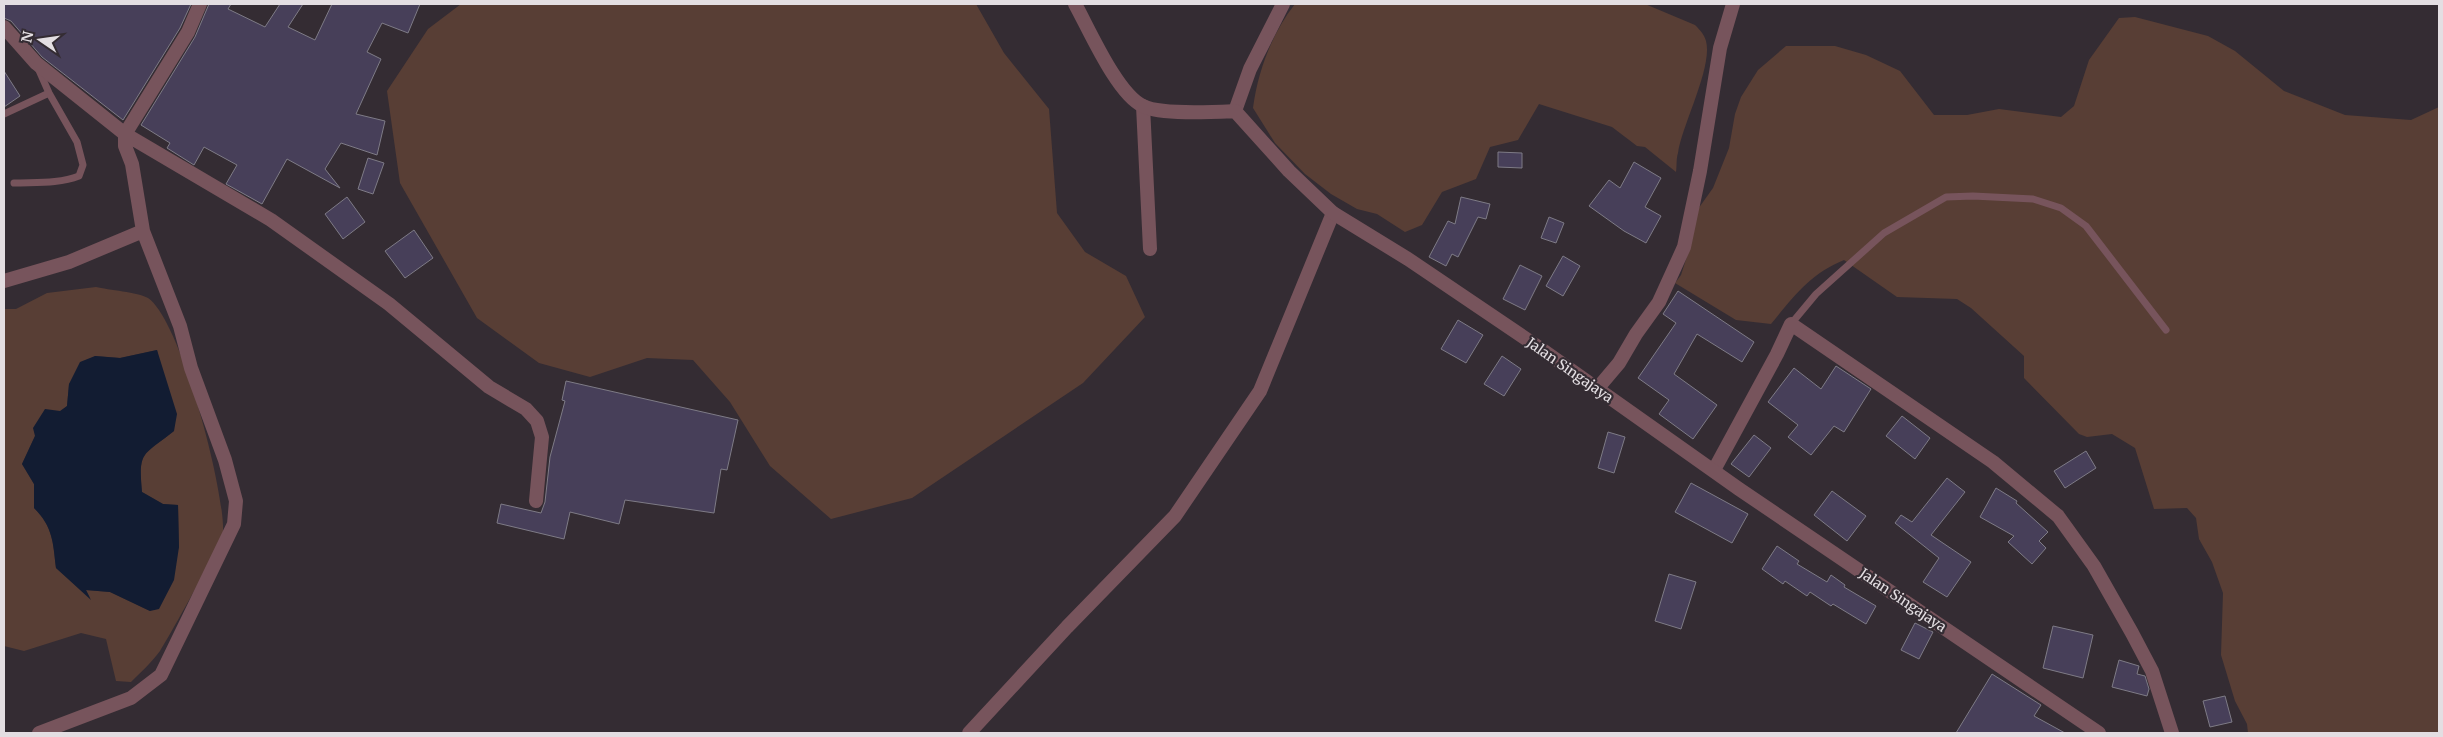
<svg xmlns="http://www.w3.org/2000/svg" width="2443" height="737" viewBox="0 0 2443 737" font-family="Merriweather,serif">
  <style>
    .green { fill: #583e35; fill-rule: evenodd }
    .water { fill: #121c32 }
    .building { fill: #473f59; stroke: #7e7b86 }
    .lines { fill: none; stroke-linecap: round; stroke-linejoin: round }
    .service { stroke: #77545c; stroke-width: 7 }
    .minor { stroke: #77545c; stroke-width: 14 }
    .tertiary { stroke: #77545c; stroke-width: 14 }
    .labels { text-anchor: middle; stroke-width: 4.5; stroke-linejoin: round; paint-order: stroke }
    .street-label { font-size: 14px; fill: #e3dee2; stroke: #342c33 }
  </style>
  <rect width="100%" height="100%" fill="#342c33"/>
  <path class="green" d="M461,4H976L1004,53L1049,109L1057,213L1085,252L1126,276L1145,317L1083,383L912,498L831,519L770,466L730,402L693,360L647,358L590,377L539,363L477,318L400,183L387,91L428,29Z
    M1295,4H1645L1695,25C1700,30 1704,34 1706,41C1713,67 1682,125 1678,153C1676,159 1677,166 1676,172L1645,147L1637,146L1612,127L1539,104L1518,140L1490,147L1476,179L1442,192L1422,225L1405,232L1377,214L1357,209L1331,194L1305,174L1275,143L1253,108C1258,71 1272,33 1295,4Z
    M2135,17L2208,36L2235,51L2284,91L2345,115L2411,120L2439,107V733H2248L2247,724L2235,701L2221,655L2223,593L2212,562L2199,539L2196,518L2187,508L2154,509L2135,448L2112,434L2087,437L2079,434L2024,378V356L1971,308L1957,299L1897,297L1844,260C1810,274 1794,296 1771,324L1736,320L1675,283L1681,275L1689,250L1698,209L1713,188L1729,148L1735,114L1741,97L1758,70L1786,46H1835L1866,55L1900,71L1934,115H1967L1999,109L2061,117L2074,106L2089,60L2119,18Z
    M96,287C108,290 138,292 148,298C181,320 226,494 223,534C222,542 168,639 160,651C152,662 141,672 131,682L116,681L106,639L81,633L24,651L4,646V309H16L47,293ZM157,350L174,431C143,456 138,450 142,492L163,504L178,505L179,547L150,611L110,592L86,590L90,598L56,568C53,542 53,527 34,508V484L22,464L35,436L67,406L69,384L95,356L120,358Z"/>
  <path class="water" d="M157,350L177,414L174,431C143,456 138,450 142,492L163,504L178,505L179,547L174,580L159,609L150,611L110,592L86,590L91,600L56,568C53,542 53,527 34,508V484L22,464L35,436L33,428L45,409L60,411L67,406L69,384L80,362L95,356L120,358Z"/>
  <path class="building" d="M4,4H191L180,28L123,120L42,57L11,21L4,18Z
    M209,4H231L228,9L265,27L280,4H303L288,27L315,40L332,4H420L408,33L382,23L367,52L381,59L356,114L385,121L377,155L341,143L325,169L340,188L287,159L262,204L226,184L237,165L204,147L194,165L167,148L170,143L141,125L195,37Z
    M4,71L20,96L4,107Z
    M1498,152L1522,153V168L1498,167Z
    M368,158L384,163L373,194L358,189Z
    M1634,162L1661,178L1645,207L1661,216L1646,243L1624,231L1589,206L1609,180L1620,188Z
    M347,197L365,222L343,239L325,214Z
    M1461,197L1490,204L1486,219L1478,217L1458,257L1452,254L1446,266L1429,257L1448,221L1455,224Z
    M1549,217L1564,223L1556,243L1541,238Z
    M414,230L433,258L405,278L385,251Z
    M1563,256L1580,266L1563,296L1546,286Z
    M1520,265L1542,276L1525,310L1503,299Z
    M1678,291L1754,342L1742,362L1697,334L1674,374L1717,405L1693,439L1659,414L1669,400L1638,378L1676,323L1663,314Z
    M1458,320L1483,335L1466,363L1441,349Z
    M1502,356L1521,369L1504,396L1484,384Z
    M1836,366L1871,389L1844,432L1834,426L1811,455L1788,437L1798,425L1768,402L1794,368L1821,389Z
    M566,381L738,420L727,470L721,469L714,513L625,500L619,524L570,512L564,539L497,523L501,504L541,513L545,502L550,457L565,401L562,400Z
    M1902,416L1930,438L1915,459L1886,436Z
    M1608,432L1625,437L1614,473L1598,468Z
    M1754,435L1771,448L1749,477L1731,464Z
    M2086,451L2096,468L2065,488L2054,471Z
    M1947,478L1965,492L1931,535L1971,562L1947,597L1923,582L1939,558L1895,523L1901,515L1912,522Z
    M1691,483L1748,514L1732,543L1675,512Z
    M1996,488L2017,501L2016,503L2048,532L2039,541L2046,548L2032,564L2008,542L2014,536L1980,517Z
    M1832,491L1866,516L1847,541L1814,515Z
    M1777,546L1799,561L1797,564L1827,582L1831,575L1845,585L1844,587L1876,606L1866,624L1833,604L1831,606L1810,592L1807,596L1785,581L1783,584L1762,569Z
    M1669,574L1696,582L1681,629L1655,621Z
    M1915,623L1933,632L1919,659L1901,650Z
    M2053,626L2093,635L2083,678L2043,668Z
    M2119,660L2139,666L2137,674L2145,676L2149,689L2147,696L2112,687Z
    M1992,674L2041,705L2034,716L2065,733H1956Z
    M2225,696L2232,722L2210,727L2203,701Z"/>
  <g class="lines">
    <path class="service" d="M4,114L49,93
      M14,183C35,182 59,184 79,176L83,165L77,142L49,93L38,68
      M1791,324L1816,294L1884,233L1946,197L1973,196L2033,199L2061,208L2086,226L2166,330"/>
    <path class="minor" d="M4,27L36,63L125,134L271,220L389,304L489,387L526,409L537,421L542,437L536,501
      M1143,106L1150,249
      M1235,111L1250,69L1283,4
      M4,281L69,262L143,231
      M1597,389L1619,363L1636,334L1659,302L1684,247L1700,171L1720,48L1733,4
      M1714,470L1777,354L1791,324L1993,462L2058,516L2094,566L2132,633L2152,671L2172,733
      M39,733L131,698L161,675L234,524L236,501L225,460L191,368L180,326L143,231L132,164L125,146V134L188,32L200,4
      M969,733L1067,627L1175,516L1260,391L1333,213"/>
    <path class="tertiary" d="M1075,4C1089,29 1117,94 1143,106C1161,115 1214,112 1235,111L1289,171L1333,213L1408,259L1544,351L1739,489L2099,733"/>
  </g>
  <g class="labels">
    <g class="street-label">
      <text transform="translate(1570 370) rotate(35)" y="5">Jalan Singajaya</text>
      <text transform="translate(1903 600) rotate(34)" y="5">Jalan Singajaya</text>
    </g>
  </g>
  <rect width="2443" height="737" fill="none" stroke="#e3dee2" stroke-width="10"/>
  <g transform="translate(40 40) rotate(283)" stroke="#342c33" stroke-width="4" paint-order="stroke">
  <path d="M0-4L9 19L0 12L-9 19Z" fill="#e3dee2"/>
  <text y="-8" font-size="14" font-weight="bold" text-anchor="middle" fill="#e3dee2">N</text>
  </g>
</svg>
